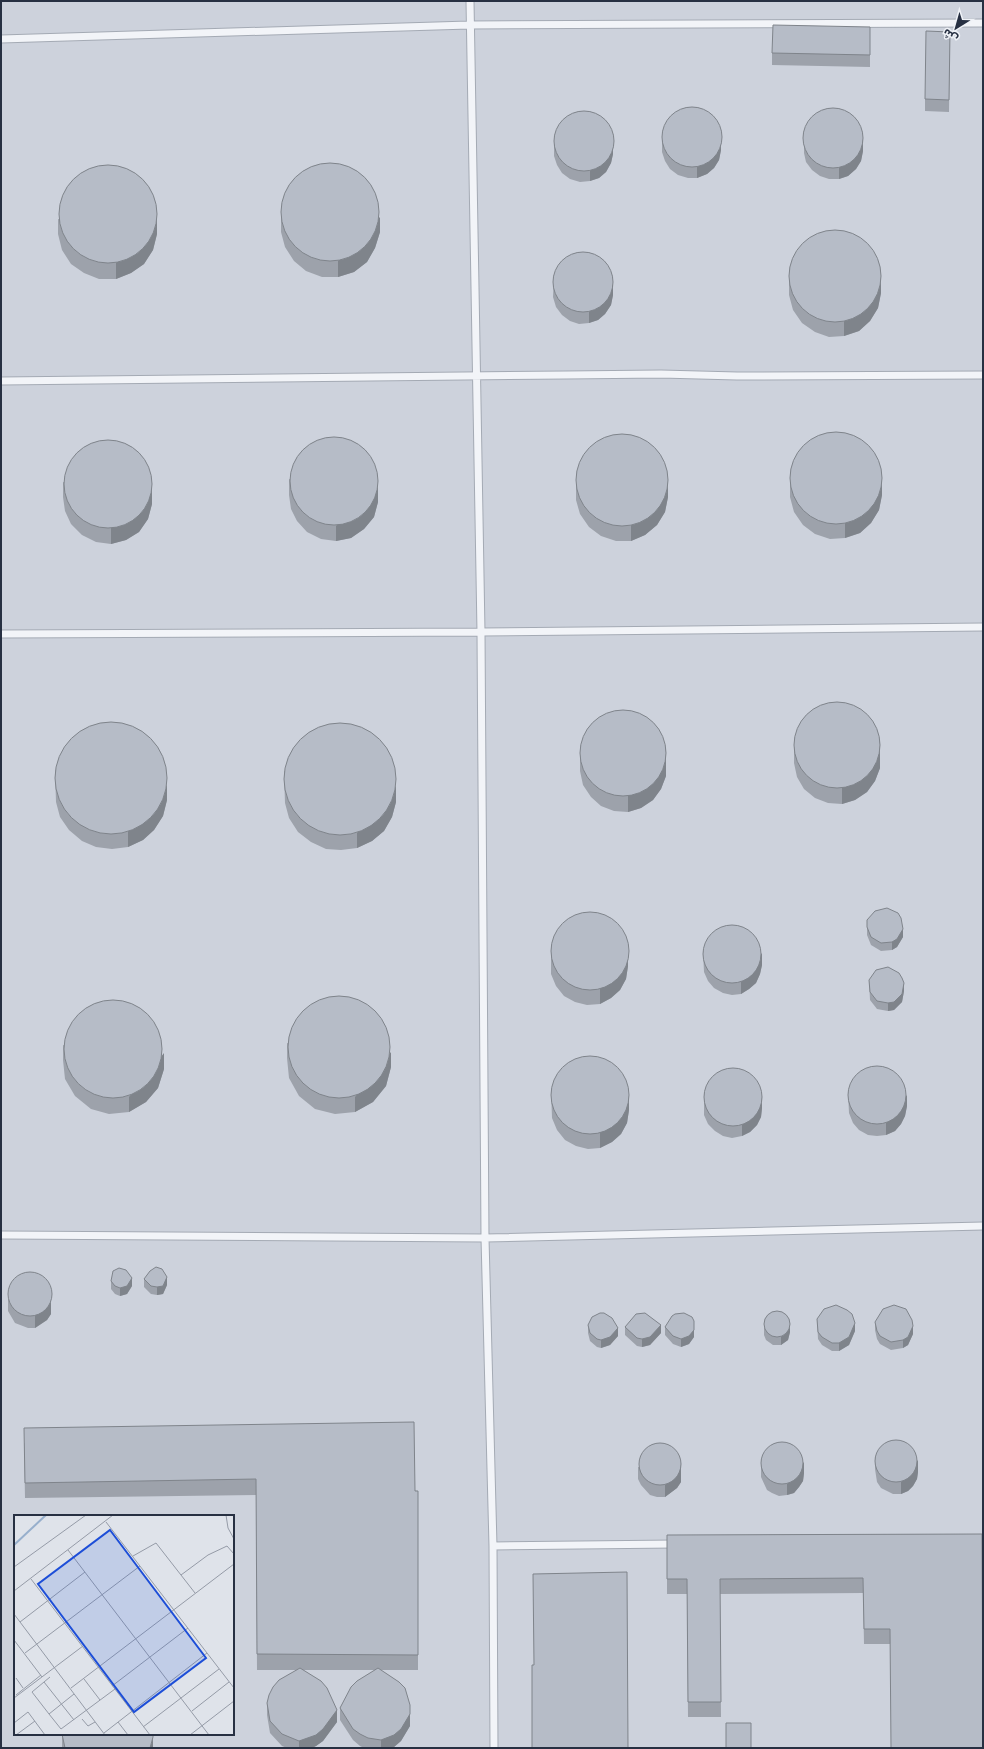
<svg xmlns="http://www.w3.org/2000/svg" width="984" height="1749" viewBox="0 0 984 1749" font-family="'Nunito Sans','Noto Sans Arabic',sans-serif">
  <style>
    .built { fill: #cdd2dc; fill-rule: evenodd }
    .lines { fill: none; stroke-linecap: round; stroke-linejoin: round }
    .service-casing { stroke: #a4aab4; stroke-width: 9 }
    .service { stroke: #f2f4f8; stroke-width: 7 }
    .wall { fill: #9da2ab }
    .shaded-wall { fill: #7f848b }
    .building { fill: #b6bcc7; stroke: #7f848b }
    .inset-river { fill: none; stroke: #97afcc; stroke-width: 2 }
    .inset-road { fill: none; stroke: #959ba7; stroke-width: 1 }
    .view { fill: #1d4ed8; fill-opacity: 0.15; stroke: #1d4ed8; stroke-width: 2 }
    .inset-edge { fill: none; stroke: #273042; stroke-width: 2 }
  </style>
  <rect width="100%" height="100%" fill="#dfe3ea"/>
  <path class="built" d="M1,1H983V1748H1ZM15,1516H233V1734H15Z"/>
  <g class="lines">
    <g class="service-casing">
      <path id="service" d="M470,1L481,632L485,1238L493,1546L494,1748
        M1,39L469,25L983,23
        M1,381L566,375L661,374L737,376L983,375
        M1,634L481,632L983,627
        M1,1235L485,1238L983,1226
        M493,1546L675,1544"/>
    </g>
    <use href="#service" class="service"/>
  </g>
  <path class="wall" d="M870,27V67L772,65V53Z
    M950,32L949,112L925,111V99Z
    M804,131L863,151L861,161L856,169L848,176L839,179H829L820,176L812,170L806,162L804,153Z
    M662,140L721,150L719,160L714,168L707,174L697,178H688L678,175L670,169L665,161L662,152Z
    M554,144L613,154L611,163L606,172L599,178L590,181L580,182L570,179L562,173L557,165L554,156Z
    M281,216L380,232L375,248L367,262L354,272L338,277H322L306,271L294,261L285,247L281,232Z
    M58,219L157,234L153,250L144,264L131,273L116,279H99L84,273L71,264L62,250L58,234Z
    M554,276L613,295L611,305L605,314L598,320L589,323L579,324L570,321L562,315L556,307L553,297Z
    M789,280L881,293L878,308L870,321L859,331L844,336L829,337L815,332L802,323L793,310L789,295Z
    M289,479L378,502L374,517L364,529L351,538L336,541L321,539L307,532L297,521L291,509L289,495Z
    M63,482L152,504L148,519L139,532L126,540L111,544L96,542L82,535L71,524L65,511L63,497Z
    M790,482L882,495L879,510L871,523L860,533L845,538L830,539L815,534L803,525L794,512L790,497Z
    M576,484L668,497L665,512L657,525L645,535L631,541H616L601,536L589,527L580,514L576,500Z
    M794,747L880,768L875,781L867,792L855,800L842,804L828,803L815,798L804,789L797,777L794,763Z
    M580,755L666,776L661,789L653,800L641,808L628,812L614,811L601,806L591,797L583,785L580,771Z
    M55,770L167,800L163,816L154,830L143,840L128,847L112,849L96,847L82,841L69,830L60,817L56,802Z
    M284,771L396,802L392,817L384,831L372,841L357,848L341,850L326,849L311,842L298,832L289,818L285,803Z
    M867,927L903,937L897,947L892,950L881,951L871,945L867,935Z
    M551,946L628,966L626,979L620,990L611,998L600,1004L587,1005L575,1002L564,996L556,986L551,974Z
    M703,951L762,965L760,974L756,983L749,989L741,994L732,995L723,993L714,988L708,981L704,972Z
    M869,980L904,991L902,1002L894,1010L888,1011L877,1009L870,1000Z
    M287,1043L391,1067L386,1086L373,1102L355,1112L335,1114L315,1109L299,1096L289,1078L287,1058Z
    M63,1045L164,1069L158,1088L146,1102L129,1112L109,1114L91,1109L75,1096L65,1079L63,1060Z
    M551,1089L629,1110L627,1123L621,1134L612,1142L600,1148L588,1149L576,1146L565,1140L557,1130L552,1118Z
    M848,1092L907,1106L905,1116L901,1124L895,1131L886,1135L877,1136L868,1135L859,1130L853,1123L849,1113Z
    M704,1093L762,1108L761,1117L757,1125L750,1132L742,1136L732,1138L723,1136L715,1131L708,1124L704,1115Z
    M144,1279L167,1285L163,1294L157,1295L151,1294L144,1287Z
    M111,1281L132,1286L127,1294L120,1296L115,1294L111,1289Z
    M8,1299L51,1314L47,1320L35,1328H28L15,1323L8,1311Z
    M817,1319L855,1331L849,1345L839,1351H832L822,1345L818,1339Z
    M875,1322L913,1334L908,1345L903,1348L891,1350L880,1344L877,1339L875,1330Z
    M588,1325L618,1336L610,1345L601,1348L597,1347L590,1341L588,1333Z
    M625,1327L661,1333L650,1345L642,1347L637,1346L625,1335Z
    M665,1327L694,1337L689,1344L681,1347L673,1344L665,1335Z
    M764,1328L790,1332L788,1340L781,1345H773L766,1340L764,1335Z
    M24,1443L418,1491V1670H380L410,1717V1726L401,1741L394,1747L391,1748H364L360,1746L353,1740L340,1720V1708L375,1670H303L337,1722L323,1741L316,1746L312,1748H287L282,1746L270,1733L267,1715V1703L297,1670H257L256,1495L25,1498Z
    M875,1457L918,1472L917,1479L913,1486L908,1491L901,1494H893L881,1488L877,1482L875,1469Z
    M761,1459L804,1473L803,1481L799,1487L794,1493L787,1495L779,1496L772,1493L767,1490L761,1477Z
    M638,1467L681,1474V1482L677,1488L665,1497H657L650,1495L641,1485L638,1479Z
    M982,1534L890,1644H864L863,1593L720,1594L721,1717H688L687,1594H667V1535Z
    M62,1734L153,1748H62Z"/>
  <path class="shaded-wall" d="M721,138V150L719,160L714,168L707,174L697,178V166Z
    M863,139V151L861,161L856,169L848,176L839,179V167Z
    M613,142V154L611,163L606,172L599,178L590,181V170Z
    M380,217V232L375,248L367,262L354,272L338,277V261Z
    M157,219V234L153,250L144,264L131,273L116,279V263Z
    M881,277V293L878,308L870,321L859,331L844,336V321Z
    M613,284V295L611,305L605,314L598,320L589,323V312Z
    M882,480V495L879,510L871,523L860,533L845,538V523Z
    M668,482V497L665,512L657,525L645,535L631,541V525Z
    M378,487V502L374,517L364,529L351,538L336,541V526Z
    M152,489V504L148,519L139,532L126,540L111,544V528Z
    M880,739V768L875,781L867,792L855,800L842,804V788Z
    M666,747V776L661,789L653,800L641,808L628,812V796Z
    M167,785V800L163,816L154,830L143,840L128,847V831Z
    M396,786V802L392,817L384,831L372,841L357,848V833Z
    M903,929V937L897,947L892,950V942Z
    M628,951V966L626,979L620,990L611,998L600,1004V988Z
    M762,953V965L760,974L756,983L749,989L741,994V982Z
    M904,983V991L902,1002L894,1010L888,1011V1003Z
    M391,1052V1067L386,1086L373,1102L355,1112V1097Z
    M164,1053V1069L158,1088L146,1102L129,1112V1097Z
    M629,1095V1110L627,1123L621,1134L612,1142L600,1148V1132Z
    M907,1095V1106L905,1116L901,1124L895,1131L886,1135V1123Z
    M762,1096V1108L761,1117L757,1125L750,1132L742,1136V1125Z
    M167,1277V1285L163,1294L157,1295V1287Z
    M132,1278V1286L127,1294L120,1296V1288Z
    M51,1288V1314L47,1320L35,1328V1316Z
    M855,1323V1331L849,1345L839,1351V1343Z
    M790,1324V1332L788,1340L781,1345V1337Z
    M661,1325V1333L650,1345L642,1347V1339Z
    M913,1326V1334L908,1345L903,1348V1340Z
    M618,1328V1336L610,1345L601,1348V1340Z
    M694,1330V1337L689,1344L681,1347V1339Z
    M918,1460V1472L917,1479L913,1486L908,1491L901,1494V1482Z
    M804,1462V1473L803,1481L799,1487L794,1493L787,1495V1484Z
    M681,1463V1482L677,1488L665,1497V1485Z
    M410,1705V1726L401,1741L394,1747L391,1748H381V1740Z
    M337,1710V1722L323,1741L316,1746L312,1748H299V1741Z
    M153,1737V1748H150Z"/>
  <path class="building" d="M773,25L870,27V55L772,53Z
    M926,31L950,32L949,100L925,99Z
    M662 137a30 30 0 1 1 60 0a30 30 0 1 1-60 0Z
    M803 138a30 30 0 1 1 60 0a30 30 0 1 1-60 0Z
    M554 141a30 30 0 1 1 60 0a30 30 0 1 1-60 0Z
    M281 212a49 49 0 1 1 98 0a49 49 0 1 1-98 0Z
    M59 214a49 49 0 1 1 98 0a49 49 0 1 1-98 0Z
    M789 276a46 46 0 1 1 92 0a46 46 0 1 1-92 0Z
    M553 282a30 30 0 1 1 60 0a30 30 0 1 1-60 0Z
    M790 478a46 46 0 1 1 92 0a46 46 0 1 1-92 0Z
    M576 480a46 46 0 1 1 92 0a46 46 0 1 1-92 0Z
    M290 481a44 44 0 1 1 88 0a44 44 0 1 1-88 0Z
    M64 484a44 44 0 1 1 88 0a44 44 0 1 1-88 0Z
    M794 745a43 43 0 1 1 86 0a43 43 0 1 1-86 0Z
    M580 753a43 43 0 1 1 86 0a43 43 0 1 1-86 0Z
    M55 778a56 56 0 1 1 112 0a56 56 0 1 1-112 0Z
    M284 779a56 56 0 1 1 112 0a56 56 0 1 1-112 0Z
    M887,908L898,913L901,918L903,929L897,939L892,942L881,943L871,937L867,927V920L875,911Z
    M551 951a39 39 0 1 1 78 0a39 39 0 1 1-78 0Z
    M703 954a29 29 0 1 1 58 0a29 29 0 1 1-58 0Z
    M888,967L899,973L902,978L904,983L902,994L894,1002L888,1003L877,1001L870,992L869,980L876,970Z
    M288 1047a51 51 0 1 1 102 0a51 51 0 1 1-102 0Z
    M64 1049a49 49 0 1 1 98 0a49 49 0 1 1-98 0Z
    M551 1095a39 39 0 1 1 78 0a39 39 0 1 1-78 0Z
    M848 1095a29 29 0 1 1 58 0a29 29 0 1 1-58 0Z
    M704 1097a29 29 0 1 1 58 0a29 29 0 1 1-58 0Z
    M156,1267L162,1269L167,1277L163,1286L157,1287L151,1286L144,1279L150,1271Z
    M119,1268L126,1270L132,1278L127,1286L120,1288L115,1286L111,1281L113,1271Z
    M8 1294a22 22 0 1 1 44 0a22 22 0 1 1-44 0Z
    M836,1305L847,1310L852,1314L855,1323L849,1337L839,1343H832L822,1337L818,1332L817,1319L824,1309Z
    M894,1305L906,1309L912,1320L913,1326L908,1337L903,1340L891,1342L880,1336L877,1331L875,1322L883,1309Z
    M764 1324a13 13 0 1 1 26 0a13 13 0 1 1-26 0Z
    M600,1313H604L612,1318L618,1328L610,1337L601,1340L597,1339L590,1333L588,1325L592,1317Z
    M645,1313L661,1325L650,1337L642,1339L637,1338L625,1327L636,1314Z
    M684,1313L692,1317L694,1321V1330L689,1336L681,1339L673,1336L665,1327L672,1316L675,1314Z
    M414,1422L415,1491H418V1655L257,1654L256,1479L25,1483L24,1428Z
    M875 1461a21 21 0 1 1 42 0a21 21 0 1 1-42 0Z
    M761 1463a21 21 0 1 1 42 0a21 21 0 1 1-42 0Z
    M639 1464a21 21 0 1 1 42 0a21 21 0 1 1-42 0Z
    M982,1534L983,1748H891L890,1629H864L863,1578L720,1579L721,1702H688L687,1579H667V1535Z
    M627,1572L628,1748H532V1665H534L533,1574Z
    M300,1668L321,1681L327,1688L337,1710L323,1729L316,1735L299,1741L282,1734L270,1721L267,1703L269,1695L273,1687L279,1680Z
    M378,1668L399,1682L405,1688L410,1705V1714L401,1729L394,1735L381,1740L368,1738L360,1734L353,1729L340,1708L351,1687L357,1681Z
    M726,1723H751V1748H726Z
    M62,1734H153V1737L150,1748H65Z"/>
  <g transform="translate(14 1515)">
    <rect width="220" height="220" fill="#dfe3ea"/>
    <path class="inset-river" d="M0,30L32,0"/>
    <path class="inset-road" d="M212,0L214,13L220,24M92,7L220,173M54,35L195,220M119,41L142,28L181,78M0,52L72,0M167,60L194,40L213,31L220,39M17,64L136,220M0,76L99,0M0,99L91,220M6,107L71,57M0,125L28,162M11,138L126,51M2,163L9,173M70,164L86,185M30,167L60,205M98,171L174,113M57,173L220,49M60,179L35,199L47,214L101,174M2,180L27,160M0,183L69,131M178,196L215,167M35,199L18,177L36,162M68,204L74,211L81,207M104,207L114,220M0,208L14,197L31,220M129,212L205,154M90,218L193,138M2,220L21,206M176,220L220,186"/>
    <path class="view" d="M96,15L192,143L120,197L24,69Z"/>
    <rect width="220" height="220" class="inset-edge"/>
  </g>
  <rect width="984" height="1749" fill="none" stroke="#273042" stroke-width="4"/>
  <g transform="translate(956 28) rotate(217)" stroke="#eff2f7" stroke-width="3" paint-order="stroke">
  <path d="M0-3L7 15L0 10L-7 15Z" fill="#273042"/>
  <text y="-6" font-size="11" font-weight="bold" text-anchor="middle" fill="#273042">ش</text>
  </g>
</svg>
